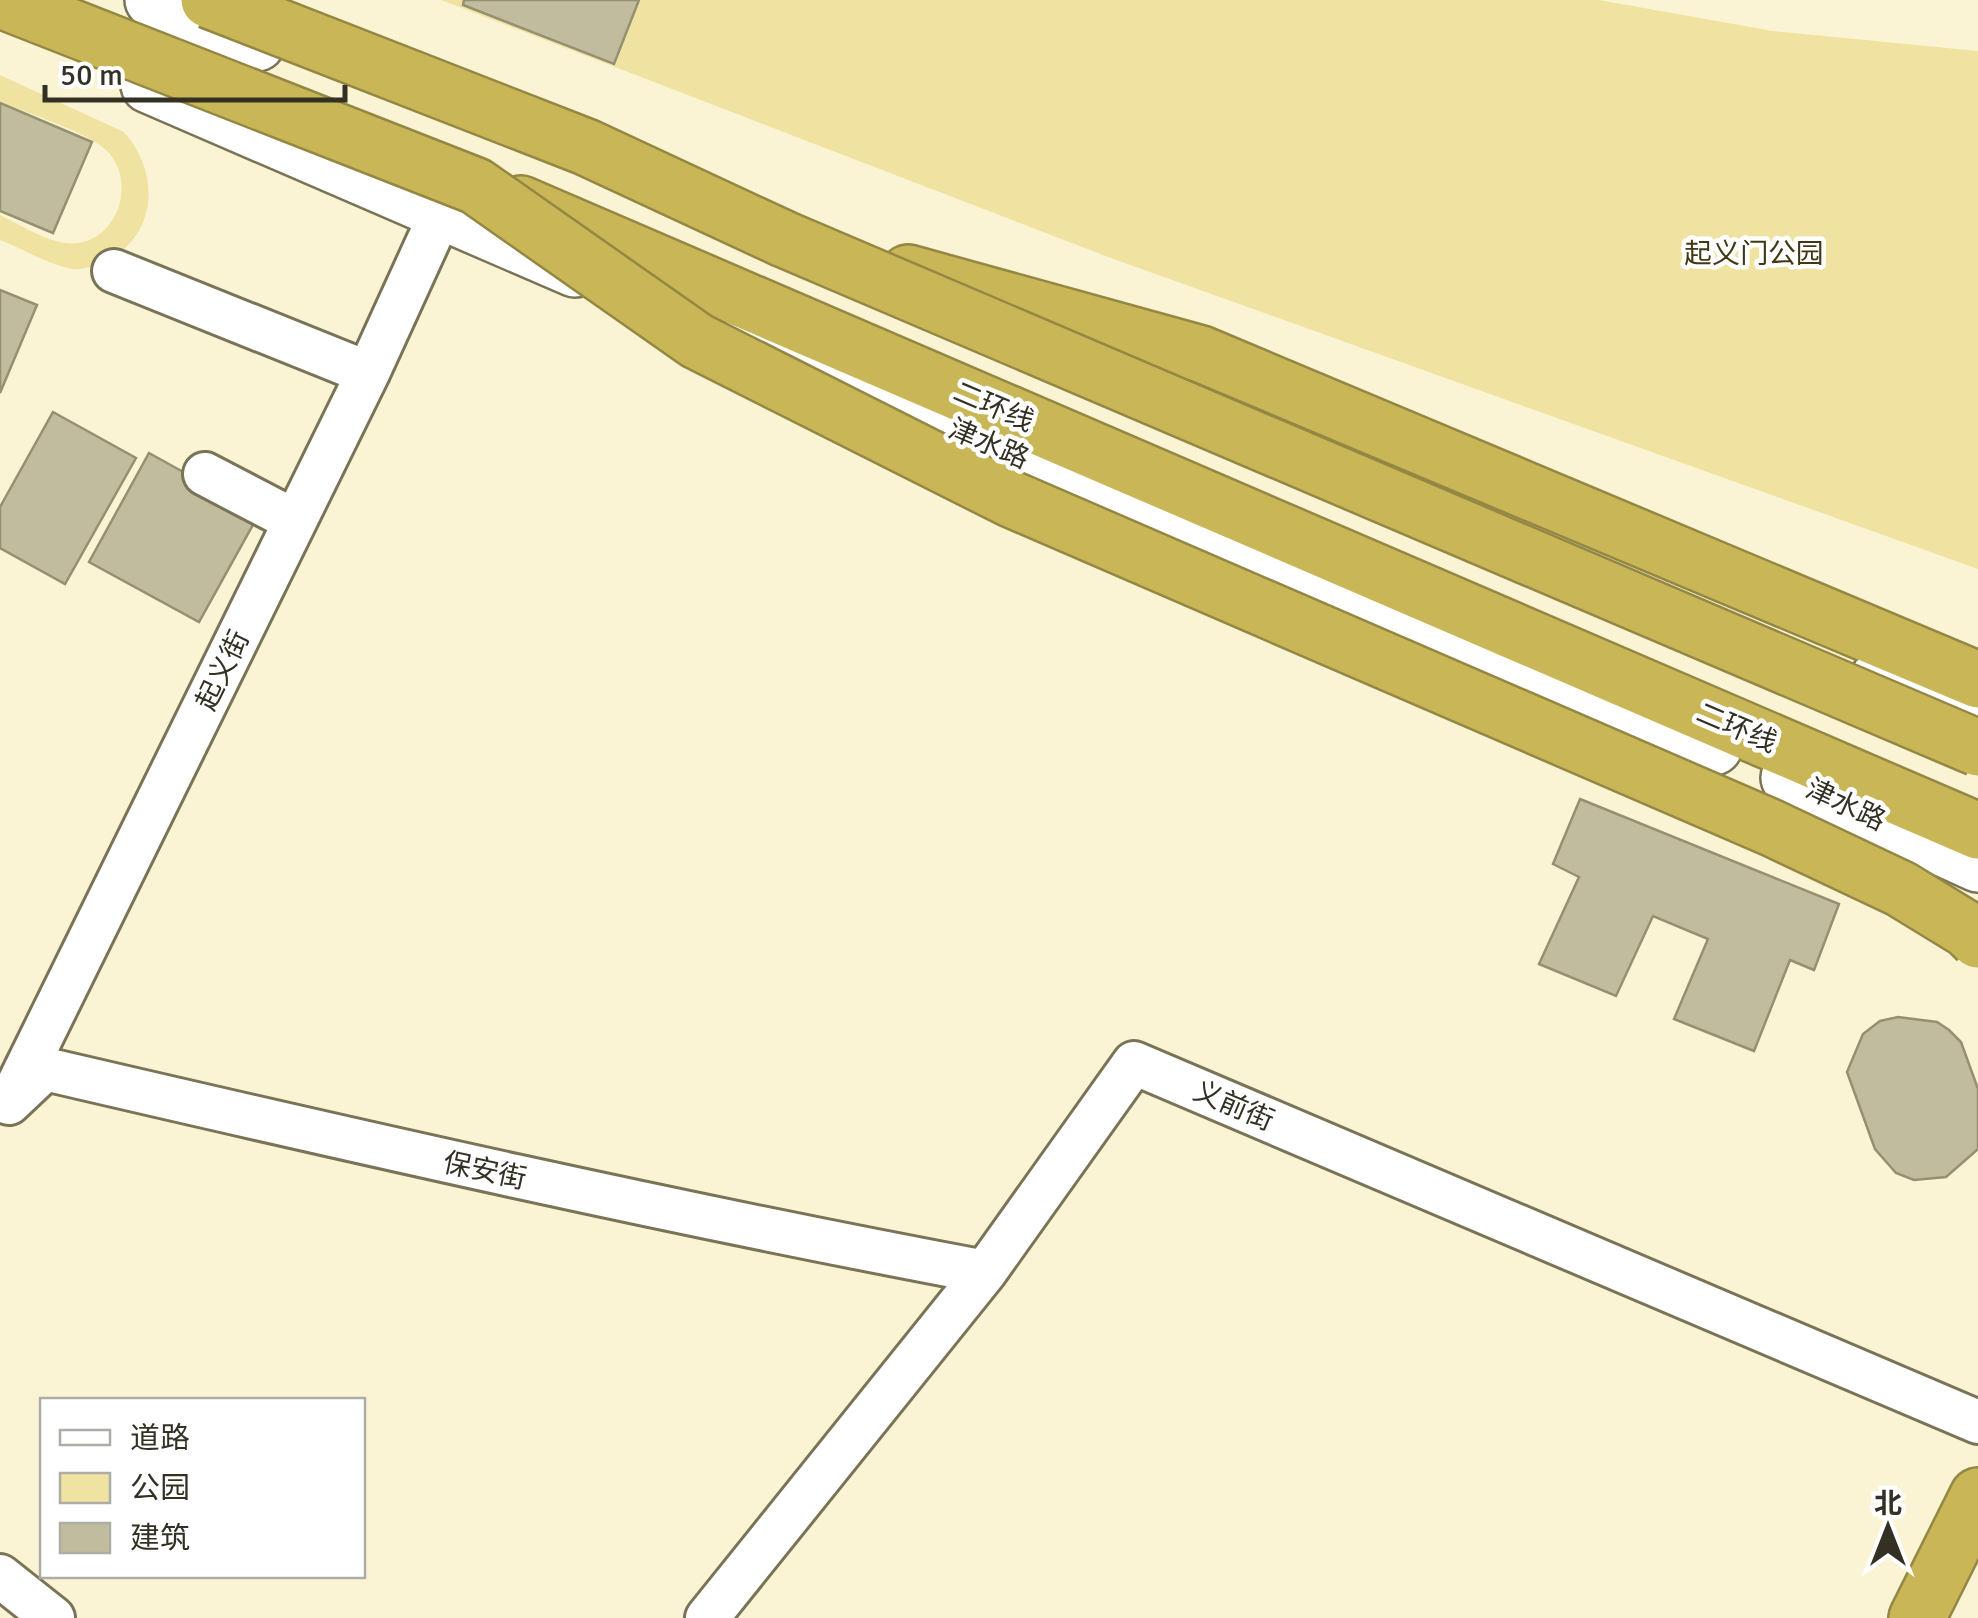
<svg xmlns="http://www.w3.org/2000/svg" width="1978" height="1618" viewBox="0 0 1978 1618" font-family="Signika,'Noto Sans SC',sans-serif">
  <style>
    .green { fill: #f0e3a2 }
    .building { fill: #c2bc9e; stroke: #959072; stroke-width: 2.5 }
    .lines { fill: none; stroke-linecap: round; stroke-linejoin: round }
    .street-casing { stroke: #797457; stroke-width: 48 }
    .secondary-casing { stroke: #797457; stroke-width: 60 }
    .highway-casing { stroke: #948744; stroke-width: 60 }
    .street { stroke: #fff; stroke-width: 42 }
    .secondary { stroke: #fff; stroke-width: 55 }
    .highway { stroke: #c9b656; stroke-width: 55 }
    .highway-bridge-casing { stroke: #948744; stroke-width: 60; stroke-linecap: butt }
    .highway-bridge { stroke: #c9b656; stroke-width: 55 }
    .labels { text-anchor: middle; stroke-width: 9; stroke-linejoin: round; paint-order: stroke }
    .park-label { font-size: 28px; fill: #403913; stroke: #fff }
    .street-label { font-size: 28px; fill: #333124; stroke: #fff }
  </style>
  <rect width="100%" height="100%" fill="#fbf4d4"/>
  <path class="green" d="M441,0H1599L1773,31L1978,51V569L1108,257Z
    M0,75L124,132C161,173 158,238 103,262C95,266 82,270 73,269C49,265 23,249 0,240V215C19,224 44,240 65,243C115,249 140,183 106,150C89,133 25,112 0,102Z"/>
  <path class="building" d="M464,0H639L614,64L463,5Z
    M0,103L92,142L53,233L0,211Z
    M0,290L37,305L0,393Z
    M53,412L136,458L65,584L0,548V507Z
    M149,453L259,514L199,622L89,562Z
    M1580,799L1839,904L1814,970L1790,960L1754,1051L1674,1019L1708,939L1653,916L1616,996L1539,964L1579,877L1553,864Z
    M1898,1017L1937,1022L1949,1030L1961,1042L1978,1089V1149L1946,1177L1914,1180L1896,1173L1875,1149L1847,1072L1863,1034L1880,1021Z"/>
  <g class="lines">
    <g class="street-casing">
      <path id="street" d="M114,271L368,373
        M205,474L295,521
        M14,1093L368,373L441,213
        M0,1099L9,1103L45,1069C358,1142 670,1213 985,1272
        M0,1576L53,1618
        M707,1618L985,1272L1134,1063L1978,1422"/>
    </g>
    <g class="secondary-casing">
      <path id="secondary" d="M153,0L257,43
        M149,85L575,269
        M747,341L1714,747
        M1877,680L1978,715
        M1789,778L1978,864"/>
    </g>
    <g class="highway-casing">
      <path id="highway" d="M521,204L1978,831
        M908,273L1201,354L1978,680
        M1917,1618L1978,1496"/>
    </g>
    <use href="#street" class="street"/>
    <use href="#secondary" class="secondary"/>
    <use href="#highway" class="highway"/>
    <g class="highway-bridge-casing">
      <path id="highway-bridge" d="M1,0L476,186L697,341L1011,499L1772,828L1901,889L1968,930L1978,940
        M209,0L586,147L784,239L1978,748"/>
    </g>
    <use href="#highway-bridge" class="highway-bridge"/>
  </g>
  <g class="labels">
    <g class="park-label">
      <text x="1754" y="263">起义门公园</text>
    </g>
    <g class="street-label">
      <text transform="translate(994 406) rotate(23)" y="10">二环线</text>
      <text transform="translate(989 443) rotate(23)" y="10">津水路</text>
      <text transform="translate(222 670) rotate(-64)" y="10">起义街</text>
      <text transform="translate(1737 727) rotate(23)" y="10">二环线</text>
      <text transform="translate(1846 804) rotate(25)" y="10">津水路</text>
      <text transform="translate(1234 1105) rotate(23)" y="10">义前街</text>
      <text transform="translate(485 1170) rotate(12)" y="10">保安街</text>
    </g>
  </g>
  <rect x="40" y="1398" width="325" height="180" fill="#ffffff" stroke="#adada7" stroke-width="2.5"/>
  <rect x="60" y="1430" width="50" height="15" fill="#ffffff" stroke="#adada7" stroke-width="2.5"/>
  <text x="130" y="1448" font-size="30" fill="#333124">道路</text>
  <rect x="60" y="1473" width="50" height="30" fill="#f0e3a2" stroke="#adada7" stroke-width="2.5"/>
  <text x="130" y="1498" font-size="30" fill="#333124">公园</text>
  <rect x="60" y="1523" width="50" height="30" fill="#c2bc9e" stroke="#adada7" stroke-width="2.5"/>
  <text x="130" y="1548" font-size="30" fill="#333124">建筑</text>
  <g transform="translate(1888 1528)" stroke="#ffffff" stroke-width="8" paint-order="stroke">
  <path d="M0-8L18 38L0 25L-18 38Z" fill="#333124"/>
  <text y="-15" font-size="28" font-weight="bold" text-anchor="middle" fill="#333124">北</text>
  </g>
  <path d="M45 85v15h300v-15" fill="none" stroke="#333124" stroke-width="5"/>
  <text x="60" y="85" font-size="30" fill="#333124" stroke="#ffffff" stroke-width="8" paint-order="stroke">50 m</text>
</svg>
